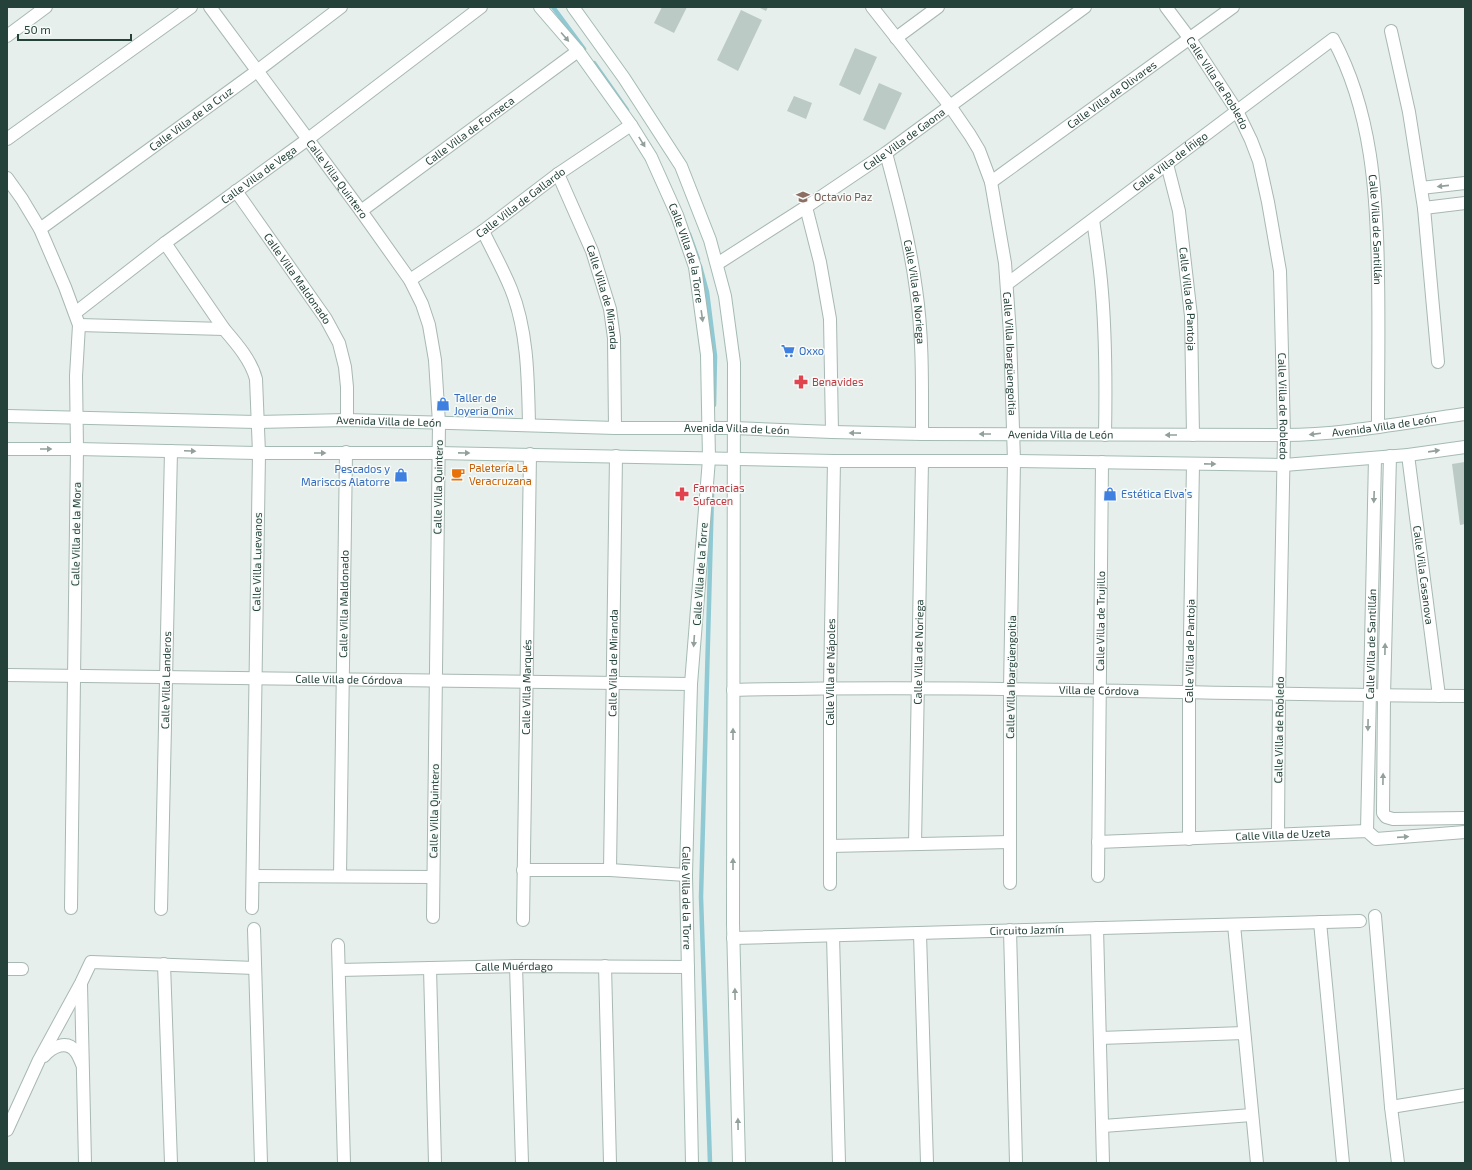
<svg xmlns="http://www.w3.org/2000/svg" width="1472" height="1170" viewBox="0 0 1472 1170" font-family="'Exo 2',sans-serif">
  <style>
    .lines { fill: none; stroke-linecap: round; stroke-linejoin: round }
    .stream { stroke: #8ec9d4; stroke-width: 4.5 }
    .building { fill: #bbcac4 }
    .street-casing { stroke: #a8b8b2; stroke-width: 14 }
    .secondary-casing { stroke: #a4bbb3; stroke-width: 14 }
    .street { stroke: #fff; stroke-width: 12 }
    .secondary { stroke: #fff; stroke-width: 12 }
    .oneway { fill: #92a09c }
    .labels { text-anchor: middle; stroke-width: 3; stroke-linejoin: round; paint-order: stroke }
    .street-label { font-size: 11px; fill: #24423a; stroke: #f7fbf9 }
    .education-label { font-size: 11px; fill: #785e54; stroke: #f7fbf9; text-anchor: start }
    .shop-label { font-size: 11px; fill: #366cbe; stroke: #f7fbf9; text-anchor: start }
    .health-label { font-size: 11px; fill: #be3a42; stroke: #f7fbf9; text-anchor: start }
    .food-label { font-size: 11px; fill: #c56008; stroke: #f7fbf9; text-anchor: start }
  </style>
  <rect width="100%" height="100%" fill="#e6efeb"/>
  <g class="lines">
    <path class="stream" d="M553,7L584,49
      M594,63L627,110
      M689,234L698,259
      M700,266L707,292L715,356L714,405
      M710,1163L701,897L712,493"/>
  </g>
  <path class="building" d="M662,7H687L674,33L654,23Z
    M758,7H768L766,11Z
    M741,10L762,20L738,71L717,60Z
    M855,48L877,57L860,95L839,85Z
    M879,83L902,93L885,130L863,120Z
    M794,96L812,103L806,119L787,111Z
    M1465,462V524L1460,525L1452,464Z"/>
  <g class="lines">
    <g class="street-casing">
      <g id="street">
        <path id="s1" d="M210,7L361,211L410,280L422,304L429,325L435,360L439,423L433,917"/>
        <path id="s2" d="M872,7L950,106L970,135L979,150L991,182L1005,263L1010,334L1014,461L1010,689V883"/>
        <path id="s3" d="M1166,7L1190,39L1237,111L1251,140L1259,161L1268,202L1280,271L1284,435L1279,694L1278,834"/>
        <path d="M1391,31L1409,112L1424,208L1438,362"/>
        <path d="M7,36L46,7"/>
        <path d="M896,38L938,7"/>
        <path d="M7,139L191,7"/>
        <path id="s4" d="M886,153C898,198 910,243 916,289C923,337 922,386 922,434"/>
        <path id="s5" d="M1167,164L1179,211L1191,316L1193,435"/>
        <path id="s6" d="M558,174L592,251L610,309L614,338L615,428"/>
        <path d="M7,178L22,199L40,229L65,287L79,325L76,376L77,449L71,908"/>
        <path id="s7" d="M991,182L1233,7"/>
        <path d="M1421,188L1465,183"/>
        <path id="s8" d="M236,191L326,319L339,343L345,367L347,387V420"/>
        <path d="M806,207L820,262L830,319L832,432"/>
        <path d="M1424,208L1465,203"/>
        <path id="s9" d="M361,211L578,51"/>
        <path d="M1093,220C1096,240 1099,260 1101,281C1106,332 1106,383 1105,435"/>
        <path id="s10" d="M40,229L257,71L341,7"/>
        <path d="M483,231C492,250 503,269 511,289C528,331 528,380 529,425"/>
        <path d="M165,243L224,329C236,343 251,360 256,379L259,453L252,908"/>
        <path id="s11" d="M717,264L806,207L886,153L1085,7"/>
        <path id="s12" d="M410,280L483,231L558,174L631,125"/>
        <path id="s13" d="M1007,284L1333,39C1372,111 1377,195 1378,275C1379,325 1378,376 1378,426"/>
        <path id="s14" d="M75,313L165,243L308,139L481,7"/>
        <path d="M79,325L224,329"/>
        <path id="s15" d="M1408,455L1439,696"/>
        <path d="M1390,456L1384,696L1383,813L1386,817L1393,819L1465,818"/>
        <path id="s16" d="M7,675L691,684"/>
        <path id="s17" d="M733,690C977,684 1221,695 1465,696"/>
        <path id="s18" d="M1367,831L1375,458"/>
        <path id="s19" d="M1189,839V693L1193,464"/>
        <path id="s20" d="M1098,842L1367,831L1376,839L1465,832"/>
        <path id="s21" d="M915,844L922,461"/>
        <path d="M830,846L1010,842"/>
        <path d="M523,870H610L686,875"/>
        <path id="s22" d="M610,870L616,456"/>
        <path d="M253,876L433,877"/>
        <path id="s23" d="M340,876L346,452"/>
        <path id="s24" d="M1098,876L1102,462"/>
        <path id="s25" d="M830,884V687L834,461"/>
        <path id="s26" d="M161,909L171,451"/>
        <path d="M1375,916L1391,1107L1398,1163"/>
        <path id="s27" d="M523,920L530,454"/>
        <path d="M1320,922L1343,1163"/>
        <path d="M1234,925L1257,1163"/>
        <path d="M1097,928L1103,1163"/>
        <path d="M254,929L261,1163"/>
        <path d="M1010,930L1016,1163"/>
        <path d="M920,934L927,1163"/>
        <path d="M833,936L839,1163"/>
        <path id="s28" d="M733,938L1360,921"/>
        <path d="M338,945L344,1163"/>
        <path d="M164,964L171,1163"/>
        <path d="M516,966L522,1163"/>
        <path d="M605,966L610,1163"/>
        <path d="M430,968L435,1163"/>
        <path d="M7,969H22"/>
        <path id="s29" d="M339,970L516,966L688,967"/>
        <path d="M81,984L85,1163"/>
        <path d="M1100,1038L1244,1033"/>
        <path d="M44,1056C52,1047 67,1039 76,1052C79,1056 80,1060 82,1064"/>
        <path d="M1391,1107L1465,1095"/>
        <path d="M1103,1126L1252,1115"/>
        <path d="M7,1130L39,1060L81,983L91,962L255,968"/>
      </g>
    </g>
    <g class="secondary-casing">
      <g id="secondary">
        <path id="s30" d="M540,7L578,51L631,125L651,157L677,215L695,267L707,355L709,459L691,684L686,875L692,1163"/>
        <path d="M573,7L624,78L681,166L710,240L725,296L734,363L733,924L739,1163"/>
        <path id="s31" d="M7,416L257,422L347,420L615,428H734L832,432L922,434L1284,435C1344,435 1406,422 1465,414"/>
        <path d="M7,449H77L259,453H438L834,461H1014L1284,465L1408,455L1465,447"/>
      </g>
    </g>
    <use href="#street" class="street"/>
    <use href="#secondary" class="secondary"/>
  </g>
  <defs><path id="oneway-solid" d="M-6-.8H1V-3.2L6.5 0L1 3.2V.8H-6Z"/></defs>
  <g class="oneway">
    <use href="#oneway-solid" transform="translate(565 37) rotate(49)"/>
    <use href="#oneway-solid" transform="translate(642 142) rotate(58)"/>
    <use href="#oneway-solid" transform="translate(1443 186) rotate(174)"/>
    <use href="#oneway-solid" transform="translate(702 316) rotate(82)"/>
    <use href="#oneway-solid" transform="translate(855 433) rotate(-179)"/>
    <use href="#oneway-solid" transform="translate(985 434) rotate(-180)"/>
    <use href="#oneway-solid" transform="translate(1315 434) rotate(173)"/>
    <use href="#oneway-solid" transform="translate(1171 435) rotate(-180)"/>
    <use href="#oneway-solid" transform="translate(46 449)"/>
    <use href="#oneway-solid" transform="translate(190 451) rotate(2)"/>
    <use href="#oneway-solid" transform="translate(1434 451) rotate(-8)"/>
    <use href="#oneway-solid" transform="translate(320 453)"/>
    <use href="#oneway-solid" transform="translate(464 453) rotate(1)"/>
    <use href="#oneway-solid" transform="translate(1210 464) rotate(1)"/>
    <use href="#oneway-solid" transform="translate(1374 497) rotate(92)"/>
    <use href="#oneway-solid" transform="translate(694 641) rotate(94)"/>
    <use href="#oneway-solid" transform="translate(1385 649) rotate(-89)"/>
    <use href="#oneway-solid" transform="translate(1368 725) rotate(91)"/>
    <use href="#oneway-solid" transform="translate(733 734) rotate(-90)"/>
    <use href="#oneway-solid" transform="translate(1383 779) rotate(-89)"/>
    <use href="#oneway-solid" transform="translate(1403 837) rotate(-4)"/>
    <use href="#oneway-solid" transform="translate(733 864) rotate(-90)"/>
    <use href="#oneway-solid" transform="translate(735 994) rotate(-91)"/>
    <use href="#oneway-solid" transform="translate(738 1124) rotate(-91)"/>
  </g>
  <defs>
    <g id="school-bare" transform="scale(1.08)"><path d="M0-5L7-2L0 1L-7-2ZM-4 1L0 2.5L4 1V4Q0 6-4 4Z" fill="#8d6e63" stroke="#f7fbf9" stroke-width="2.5" paint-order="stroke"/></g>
    <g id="supermarket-bare" transform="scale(1.08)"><path d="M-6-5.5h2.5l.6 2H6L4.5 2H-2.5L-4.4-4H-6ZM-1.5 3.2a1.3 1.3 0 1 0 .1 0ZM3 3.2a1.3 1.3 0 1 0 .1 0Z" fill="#3f7fe0" stroke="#f7fbf9" stroke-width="2.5" paint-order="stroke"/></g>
    <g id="pharmacy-bare" transform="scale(1.08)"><path d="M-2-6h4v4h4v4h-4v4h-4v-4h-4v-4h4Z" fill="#e0444e" stroke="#f7fbf9" stroke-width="2.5" paint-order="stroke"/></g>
    <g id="shop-bare" transform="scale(1.08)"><path d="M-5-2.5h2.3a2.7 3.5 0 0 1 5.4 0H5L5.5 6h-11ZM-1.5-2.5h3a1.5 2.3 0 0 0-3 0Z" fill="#3f7fe0" stroke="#f7fbf9" stroke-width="2.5" paint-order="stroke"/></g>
    <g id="cafe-bare" transform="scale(1.08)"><path d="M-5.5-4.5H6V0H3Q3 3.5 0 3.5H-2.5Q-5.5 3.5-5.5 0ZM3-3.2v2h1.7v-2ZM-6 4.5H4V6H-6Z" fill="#e8710a" stroke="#f7fbf9" stroke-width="2.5" paint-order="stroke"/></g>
  </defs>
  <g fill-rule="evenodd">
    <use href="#school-bare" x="803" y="197"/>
    <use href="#supermarket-bare" x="788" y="351"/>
    <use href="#pharmacy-bare" x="801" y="382"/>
    <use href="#shop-bare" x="443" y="404"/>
    <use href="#cafe-bare" x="458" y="474"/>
    <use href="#shop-bare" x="401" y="475"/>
    <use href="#pharmacy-bare" x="682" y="494"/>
    <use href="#shop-bare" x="1110" y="494"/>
  </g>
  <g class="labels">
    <g class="street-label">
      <text dy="4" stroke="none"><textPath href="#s3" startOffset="92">Calle Villa de Robledo</textPath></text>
      <text dy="4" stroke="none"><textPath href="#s7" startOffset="149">Calle Villa de Olivares</textPath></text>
      <text dy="4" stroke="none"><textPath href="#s10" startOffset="187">Calle Villa de la Cruz</textPath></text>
      <text dy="4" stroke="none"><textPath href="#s9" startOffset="135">Calle Villa de Fonseca</textPath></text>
      <text dy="4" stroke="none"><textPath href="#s11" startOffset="225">Calle Villa de Gaona</textPath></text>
      <text dy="4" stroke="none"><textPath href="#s13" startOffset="204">Calle Villa de Íñigo</textPath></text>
      <text dy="4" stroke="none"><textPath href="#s14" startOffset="230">Calle Villa de Vega</textPath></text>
      <text dy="4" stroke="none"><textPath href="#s1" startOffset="214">Calle Villa Quintero</textPath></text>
      <text dy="4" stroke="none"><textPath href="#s12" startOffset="135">Calle Villa de Gallardo</textPath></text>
      <text dy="4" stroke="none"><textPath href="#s13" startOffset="605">Calle Villa de Santillán</textPath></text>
      <text dy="4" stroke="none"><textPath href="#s30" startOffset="290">Calle Villa de la Torre</textPath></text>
      <text dy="4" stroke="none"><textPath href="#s8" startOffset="107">Calle Villa Maldonado</textPath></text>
      <text dy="4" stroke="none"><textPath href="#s4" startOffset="142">Calle Villa de Noriega</textPath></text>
      <text dy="4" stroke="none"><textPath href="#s6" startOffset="132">Calle Villa de Miranda</textPath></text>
      <text dy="4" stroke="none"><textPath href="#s5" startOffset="137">Calle Villa de Pantoja</textPath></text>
      <text dy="4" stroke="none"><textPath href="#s2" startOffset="386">Calle Villa Ibargüengoitia</textPath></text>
      <text dy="4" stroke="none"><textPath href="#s3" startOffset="428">Calle Villa de Robledo</textPath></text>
      <text dy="4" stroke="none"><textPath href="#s31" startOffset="382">Avenida Villa de León</textPath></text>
      <text dy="4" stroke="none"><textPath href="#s31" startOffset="1378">Avenida Villa de León</textPath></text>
      <text dy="4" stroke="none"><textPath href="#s31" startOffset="730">Avenida Villa de León</textPath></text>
      <text dy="4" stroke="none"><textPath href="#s31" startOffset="1054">Avenida Villa de León</textPath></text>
      <text transform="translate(438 487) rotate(-89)" y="4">Calle Villa Quintero</text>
      <text transform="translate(76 534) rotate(-89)" y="4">Calle Villa de la Mora</text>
      <text transform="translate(257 562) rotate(-89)" y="4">Calle Villa Luevanos</text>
      <text transform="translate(700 574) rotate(-86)" y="4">Calle Villa de la Torre</text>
      <text dy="4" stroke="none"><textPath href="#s15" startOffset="121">Calle Villa Casanova</textPath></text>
      <text dy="4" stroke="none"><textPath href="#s23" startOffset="272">Calle Villa Maldonado</textPath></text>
      <text dy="4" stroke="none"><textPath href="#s24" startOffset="255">Calle Villa de Trujillo</textPath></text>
      <text dy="4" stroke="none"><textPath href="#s18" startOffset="187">Calle Villa de Santillán</textPath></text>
      <text dy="4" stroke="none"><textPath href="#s19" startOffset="188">Calle Villa de Pantoja</textPath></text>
      <text dy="4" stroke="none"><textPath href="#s21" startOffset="192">Calle Villa de Noriega</textPath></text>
      <text dy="4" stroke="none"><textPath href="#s22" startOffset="207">Calle Villa de Miranda</textPath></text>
      <text dy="4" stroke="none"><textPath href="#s25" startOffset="212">Calle Villa de Nápoles</textPath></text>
      <text transform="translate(1011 677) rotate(-89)" y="4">Calle Villa Ibargüengoitia</text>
      <text dy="4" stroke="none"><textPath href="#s16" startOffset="342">Calle Villa de Córdova</textPath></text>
      <text dy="4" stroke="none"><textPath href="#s26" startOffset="229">Calle Villa Landeros</textPath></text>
      <text dy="4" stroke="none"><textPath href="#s27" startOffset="233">Calle Villa Marqués</textPath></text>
      <text dy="4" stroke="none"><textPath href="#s17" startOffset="366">Villa de Córdova</textPath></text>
      <text transform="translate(1279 730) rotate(-89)" y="4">Calle Villa de Robledo</text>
      <text transform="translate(434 811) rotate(-89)" y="4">Calle Villa Quintero</text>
      <text dy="4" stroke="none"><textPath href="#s20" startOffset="185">Calle Villa de Uzeta</textPath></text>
      <text dy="4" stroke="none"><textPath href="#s30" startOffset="938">Calle Villa de la Torre</textPath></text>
      <text dy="4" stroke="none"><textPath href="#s28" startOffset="294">Circuito Jazmín</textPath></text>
      <text dy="4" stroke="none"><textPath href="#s29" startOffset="175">Calle Muérdago</textPath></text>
    </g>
    <g class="education-label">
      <text x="814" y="201">Octavio Paz</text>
    </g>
    <g class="shop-label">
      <text x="799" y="355">Oxxo</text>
      <text x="454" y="402">Taller de<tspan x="454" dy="13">Joyeria Onix</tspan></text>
      <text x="390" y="473" text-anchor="end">Pescados y<tspan x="390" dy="13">Mariscos Alatorre</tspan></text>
      <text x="1121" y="498">Estética Elva’s</text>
    </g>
    <g class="health-label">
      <text x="812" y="386">Benavides</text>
      <text x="693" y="492">Farmacias<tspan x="693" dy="13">Sufacen</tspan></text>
    </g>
    <g class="food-label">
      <text x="469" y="472">Paletería La<tspan x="469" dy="13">Veracruzana</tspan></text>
    </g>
  </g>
  <rect width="1472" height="1170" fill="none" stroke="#24423a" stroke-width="16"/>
  <path d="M18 34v6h113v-6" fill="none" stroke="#24423a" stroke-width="2"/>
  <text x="24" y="34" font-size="12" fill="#24423a" stroke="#f7fbf9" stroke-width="3" paint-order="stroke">50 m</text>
</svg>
